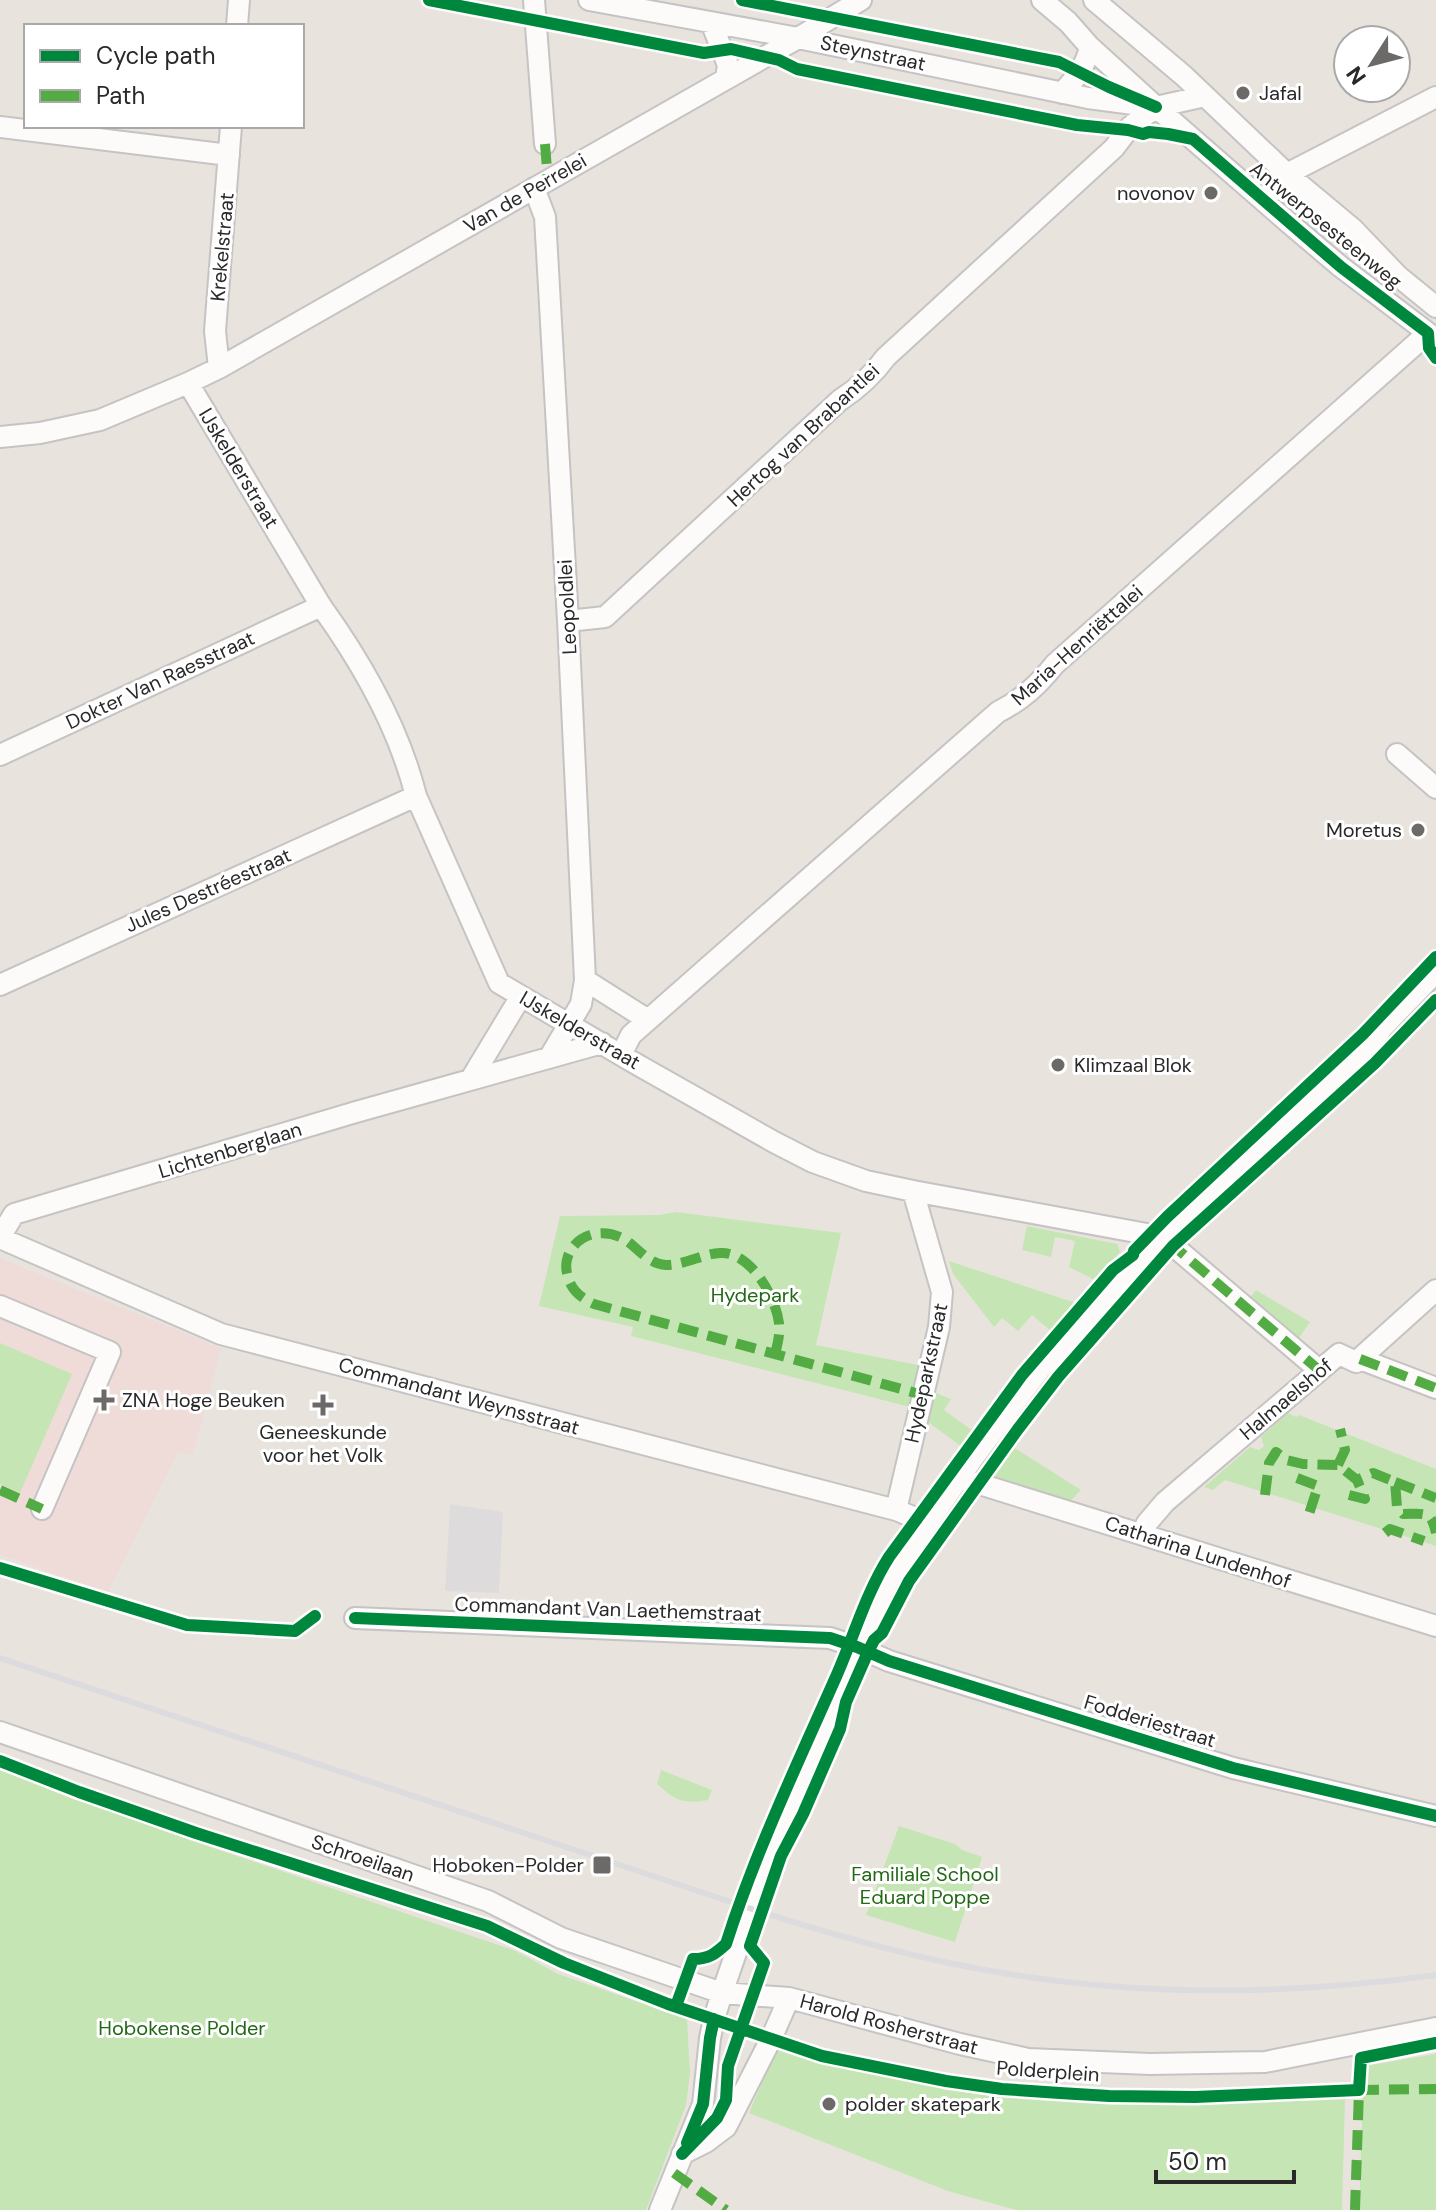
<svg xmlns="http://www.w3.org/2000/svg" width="1436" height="2210" viewBox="0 0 1436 2210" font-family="'DM Sans',sans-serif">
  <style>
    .industrial { fill: #dedbdd }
    .medical { fill: #efdcd9 }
    .green { fill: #c5e5b4 }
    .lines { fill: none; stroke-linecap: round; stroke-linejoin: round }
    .minor-casing { stroke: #c5c3c3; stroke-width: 24 }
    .minor { stroke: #fcfbfa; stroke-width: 20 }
    .rail { stroke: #dcdcde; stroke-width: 6 }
    .quiet { stroke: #53ab44; stroke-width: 10; stroke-dasharray: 20 10; stroke-linecap: butt }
    .cycleway-casing { stroke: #fff; stroke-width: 17 }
    .cycleway { stroke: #00873e; stroke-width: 12 }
    .poi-dot { fill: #6c6a68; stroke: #fff; stroke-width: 3 }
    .labels { text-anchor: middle; stroke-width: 6; stroke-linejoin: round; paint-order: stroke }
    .street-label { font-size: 20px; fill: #292929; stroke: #fff }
    .poi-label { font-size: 20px; fill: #292929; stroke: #fff; text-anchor: start }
    .park-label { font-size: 20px; fill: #216915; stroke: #fff }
  </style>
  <rect width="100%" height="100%" fill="#e8e4dd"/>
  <path class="industrial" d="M450,1504L503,1512L499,1593L445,1591Z"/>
  <path class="medical" d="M0,1258L221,1348L193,1455L178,1452L108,1592L0,1555Z"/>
  <path class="green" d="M676,1212L841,1233L816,1345L918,1365L910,1407L631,1336L633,1327L539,1306L560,1216L659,1215Z
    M1027,1226L1117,1244L1120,1252L1095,1280L1069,1267L1075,1241L1055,1237L1051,1257L1022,1250Z
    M949,1261L1076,1303L1051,1331L1032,1315L1018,1331L1002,1318L994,1327L953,1274Z
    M1256,1290L1310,1322L1297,1341L1249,1299Z
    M0,1343L72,1374L20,1493L0,1484Z
    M936,1393L951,1399L944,1410L973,1431L962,1447L928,1422Z
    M1288,1413L1296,1417L1299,1415L1436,1469V1546L1225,1480L1213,1490L1204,1487L1250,1447L1259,1450L1264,1446L1261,1437Z
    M1015,1448L1081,1490L1069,1502L991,1477Z
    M0,1768L187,1839L516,1951L558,1974L687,2019L690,2073L686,2105L646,2210H0Z
    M661,1770L712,1790L708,1800C683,1805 675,1800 657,1784Z
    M899,1826L955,1844L962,1850L982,1857L955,1942L866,1915Z
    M777,2047C847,2070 919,2083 991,2092C1028,2097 1064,2102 1101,2103C1182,2105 1263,2101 1345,2097L1342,2210H1016L948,2191L749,2113Z
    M1436,2054V2210H1359L1364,2066Z"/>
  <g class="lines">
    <g class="minor-casing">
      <path id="minor" d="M534,0L545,144
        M589,0L798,38L1088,98L1156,107L1205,96
        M1042,0L1068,22L1090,47L1156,107L1289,223L1341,267L1436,339
        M1094,0L1184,76L1287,174L1353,229L1398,276L1436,307
        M711,22L728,65L726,78
        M237,26L239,0
        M1062,93C1075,79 1086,66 1090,47
        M0,127L229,155
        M534,188L545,217L568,621L585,980L581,1004L549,1058
        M1264,201L1287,174L1436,97
        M219,368L215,331L231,126
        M188,383L321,606C362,663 399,728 416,796L499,983L631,1061L774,1142L813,1162L866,1181L913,1191L1163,1237
        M0,437L40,433L100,420L188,383L219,368L798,38L861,0
        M568,621L605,617L840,400C859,388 872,376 886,357L1114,148L1130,127L1156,107
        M1397,754L1436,788
        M0,755L321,606
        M585,980L648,1020
        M0,985L416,796
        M621,1055L631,1035L998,712C1022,700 1038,685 1055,664L1428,333
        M471,1079L521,996
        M0,1237L14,1214L356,1112L602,1043
        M1163,1237L1319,1370
        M0,1238L221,1334L896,1510L928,1523
        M0,1306L110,1352L42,1509
        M1360,1359L1436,1388
        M960,1478L1436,1626
        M896,1510L939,1327L942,1292L913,1191
        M1142,1533L1147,1523L1165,1502L1339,1354L1356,1362L1436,1290
        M355,1618L830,1638L857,1647L889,1661L1233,1768L1436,1816
        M0,1732L488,1901L561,1938L722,1993L789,1998L960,2044L1028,2059L1150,2064L1265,2062L1436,2028
        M682,2154L706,2142L726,2127L771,2039L789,1998
        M660,2210L703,2104L710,2038L714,2019L722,1993L771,1852L849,1664L889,1579L974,1457L1041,1368L1067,1350L1142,1259L1213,1186L1234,1177L1366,1054L1382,1028L1436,972"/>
    </g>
    <use href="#minor" class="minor"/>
    <path class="rail" d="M0,1658L761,1912C825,1932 889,1951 954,1964C1113,1997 1276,1997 1436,1975"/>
    <path class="quiet" d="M545,144L548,181
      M1169,1242L1319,1370
      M775,1354C778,1343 780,1334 779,1323C776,1298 751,1251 720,1253C702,1254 685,1265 666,1265C646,1264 636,1244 620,1237C600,1228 576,1235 568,1256C565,1264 566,1272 569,1280C573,1292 583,1299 594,1304L923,1395
      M1360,1359L1436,1388
      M1338,1465L1345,1450L1340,1429
      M1297,1478L1318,1486L1309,1514
      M1395,1482L1436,1498
      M0,1490L42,1509
      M1265,1495L1269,1463L1276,1452L1286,1460L1303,1464L1338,1465L1357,1480L1373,1473L1395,1482L1397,1507L1403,1514C1425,1514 1431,1510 1436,1533
      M1349,1495L1365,1499L1357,1480
      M1385,1533L1390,1529L1424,1541
      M674,2173L726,2210
      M1355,2210L1359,2090L1436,2089"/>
    <g class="cycleway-casing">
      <path id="cycleway" d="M429,0L704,53L731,49L779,60L797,69L1077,125L1128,130L1143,134L1149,132L1168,134L1193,139L1341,267L1428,333L1429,348L1436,358
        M742,0L1059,62L1109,87L1156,107
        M0,1568L187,1625L295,1631L315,1616
        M355,1618L830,1638L857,1647L889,1661L1233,1768L1436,1816
        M0,1761L79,1792L196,1833L487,1926L564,1963L668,2004L822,2056L946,2081L1002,2089L1060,2093L1109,2096L1195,2097L1359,2090L1361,2058L1436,2043
        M676,2006L693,1959C709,1959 715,1954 726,1944C755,1853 796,1767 835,1679C853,1639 865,1595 889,1557L1022,1375L1113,1270L1133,1255L1134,1251L1167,1217L1363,1034L1436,957
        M687,2143L703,2104L710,2038L714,2019
        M682,2154L717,2118L726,2100L728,2066L764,1963L750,1946L781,1856L803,1814L840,1729L846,1702L868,1652L874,1640L882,1633L909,1581L1018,1429L1058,1377L1173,1246L1375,1063L1436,1000"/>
    </g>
    <use href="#cycleway" class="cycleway"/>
  </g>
  <g class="poi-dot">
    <circle cx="1243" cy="93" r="8"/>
    <circle cx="1211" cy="193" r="8"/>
    <circle cx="1418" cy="830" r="8"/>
    <circle cx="1058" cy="1065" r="8"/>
    <path d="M100 1388h8v8h8v8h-8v8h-8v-8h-8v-8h8z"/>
    <path d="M319 1393h8v8h8v8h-8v8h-8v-8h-8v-8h8z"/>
    <rect x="592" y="1855" width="20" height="20" rx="4"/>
    <circle cx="829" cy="2104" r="8"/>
  </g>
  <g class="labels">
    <g class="street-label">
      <text transform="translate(873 53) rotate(12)" y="7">Steynstraat</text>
      <text transform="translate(525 193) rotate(-30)" y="7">Van de Perrelei</text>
      <text transform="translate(1326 225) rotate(39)" y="7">Antwerpsesteenweg</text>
      <text transform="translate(222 247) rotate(-85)" y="7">Krekelstraat</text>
      <text transform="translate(803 435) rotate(-43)" y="7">Hertog van Brabantlei</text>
      <text transform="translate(239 468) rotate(59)" y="7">IJskelderstraat</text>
      <text transform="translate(567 607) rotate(-93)" y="7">Leopoldlei</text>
      <text transform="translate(1077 645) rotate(-42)" y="7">Maria-Henriëttalei</text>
      <text transform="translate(160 680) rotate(-25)" y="7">Dokter Van Raesstraat</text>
      <text transform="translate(208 890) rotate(-24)" y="7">Jules Destréestraat</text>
      <text transform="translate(580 1030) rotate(30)" y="7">IJskelderstraat</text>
      <text transform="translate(230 1150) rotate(-17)" y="7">Lichtenberglaan</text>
      <text transform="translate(926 1373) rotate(-78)" y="7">Hydeparkstraat</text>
      <text transform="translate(459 1396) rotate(15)" y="7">Commandant Weynsstraat</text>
      <text transform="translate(1286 1399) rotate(-40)" y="7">Halmaelshof</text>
      <text transform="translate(1198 1552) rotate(18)" y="7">Catharina Lundenhof</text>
      <text transform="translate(608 1609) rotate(2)" y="7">Commandant Van Laethemstraat</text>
      <text transform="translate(1150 1721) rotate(17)" y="7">Fodderiestraat</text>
      <text transform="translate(363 1858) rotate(19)" y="7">Schroeilaan</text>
      <text transform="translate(889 2024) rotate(15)" y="7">Harold Rosherstraat</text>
      <text transform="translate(1048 2071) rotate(4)" y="7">Polderplein</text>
    </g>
    <g class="poi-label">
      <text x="1259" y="100">Jafal</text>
      <text x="1195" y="200" text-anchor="end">novonov</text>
      <text x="1402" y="837" text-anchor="end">Moretus</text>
      <text x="1074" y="1072">Klimzaal Blok</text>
      <text x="122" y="1407">ZNA Hoge Beuken</text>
      <text x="323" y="1439" text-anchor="middle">Geneeskunde<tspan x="323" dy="23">voor het Volk</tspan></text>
      <text x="584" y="1872" text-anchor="end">Hoboken-Polder</text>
      <text x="845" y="2111">polder skatepark</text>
    </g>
    <g class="park-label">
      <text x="755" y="1302">Hydepark</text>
      <text x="925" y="1881">Familiale School<tspan x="925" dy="23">Eduard Poppe</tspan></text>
      <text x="182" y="2035">Hobokense Polder</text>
    </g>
  </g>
  <rect x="24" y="24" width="280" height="104" fill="#ffffff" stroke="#a9a9a9" stroke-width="2"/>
  <rect x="40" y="50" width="40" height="12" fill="#00873e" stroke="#a9a9a9" stroke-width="2"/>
  <text x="96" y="64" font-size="24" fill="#292929">Cycle path</text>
  <rect x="40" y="90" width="40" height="12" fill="#53ab44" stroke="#a9a9a9" stroke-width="2"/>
  <text x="96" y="104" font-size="24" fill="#292929">Path</text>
  <g transform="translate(1372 64) rotate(234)"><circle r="38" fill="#ffffff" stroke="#a9a9a9" stroke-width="2"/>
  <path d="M0-6L14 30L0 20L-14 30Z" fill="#6c6a68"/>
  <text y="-12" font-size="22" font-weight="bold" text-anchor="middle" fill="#292929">N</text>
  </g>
  <path d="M1156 2170v12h138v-12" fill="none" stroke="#292929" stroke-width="4"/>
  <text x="1168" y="2170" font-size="24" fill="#292929" stroke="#ffffff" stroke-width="6" paint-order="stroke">50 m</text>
</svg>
